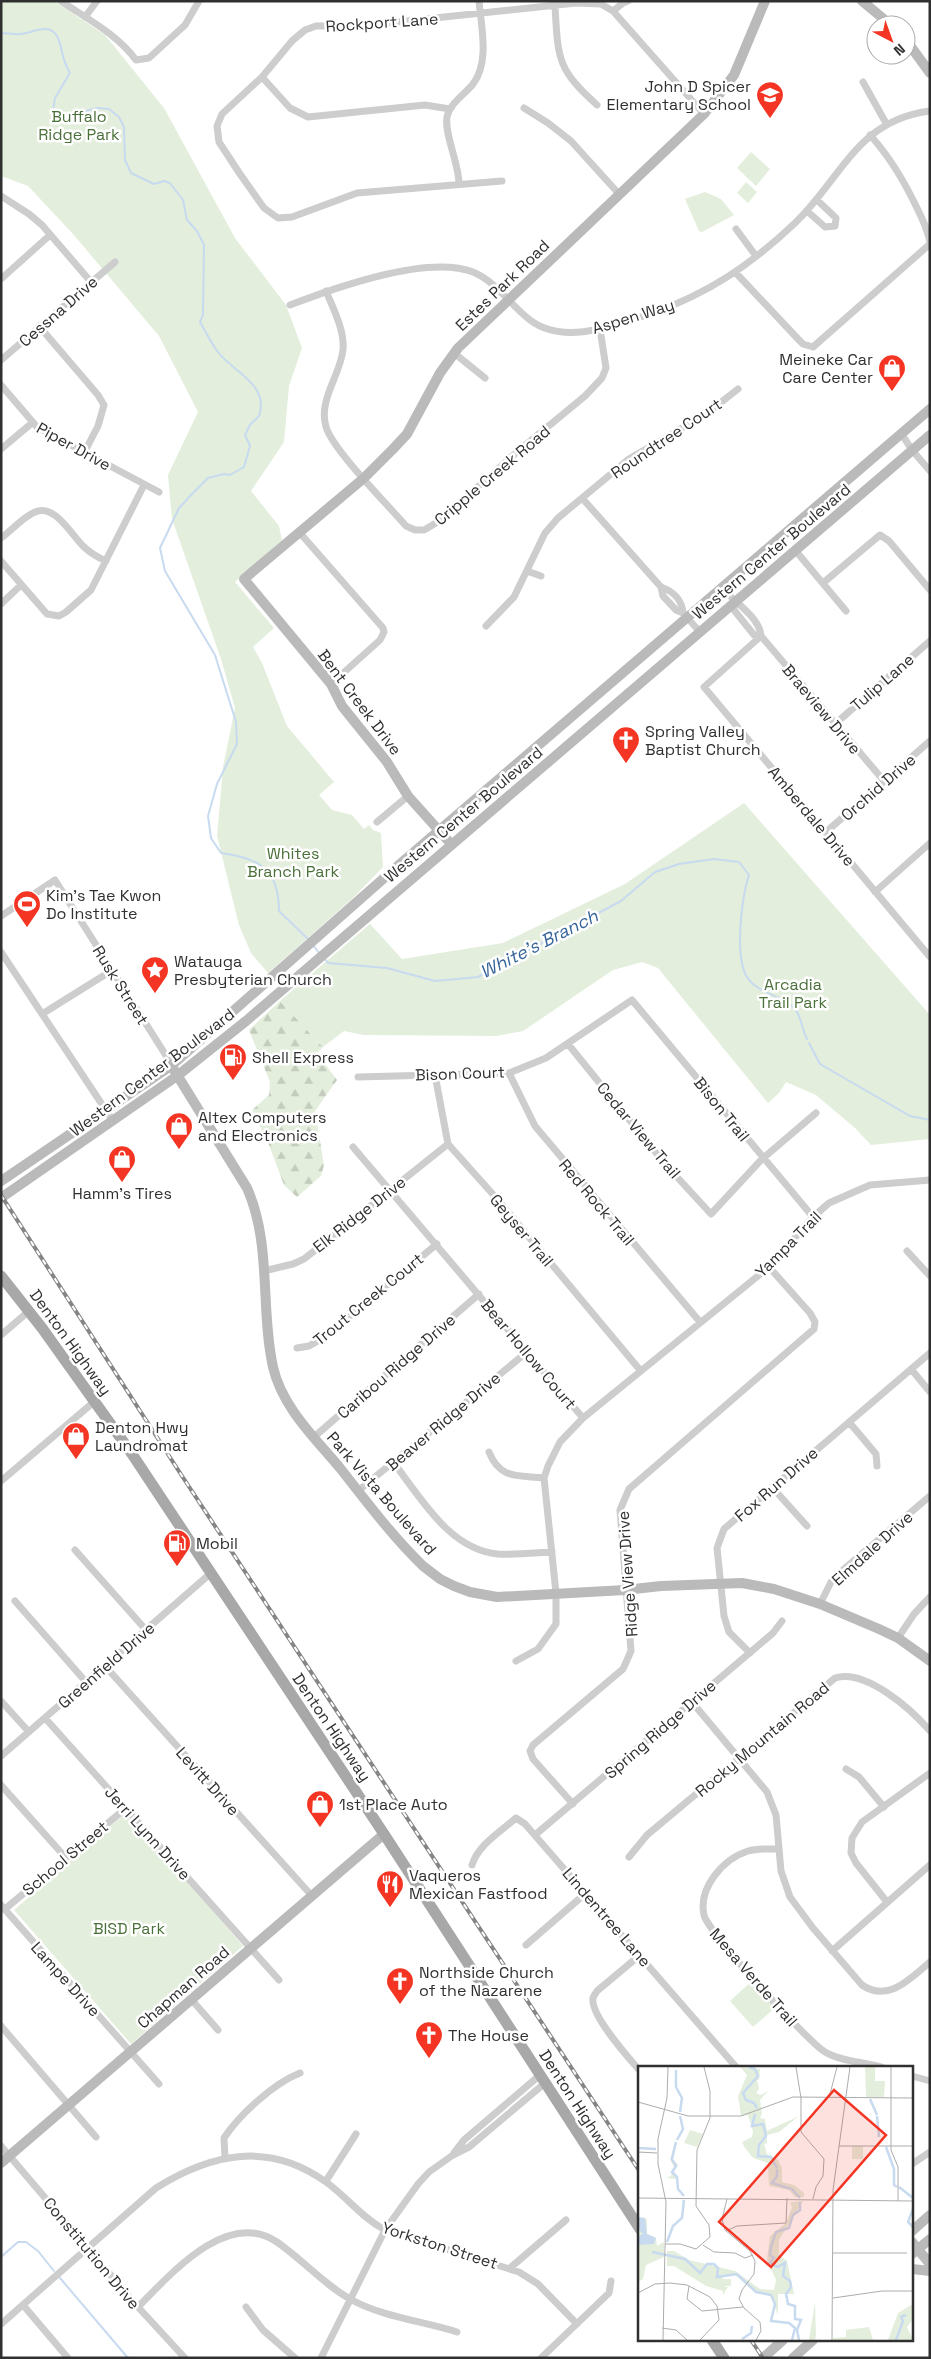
<svg xmlns="http://www.w3.org/2000/svg" width="931" height="2359" viewBox="0 0 931 2359" font-family="'Space Grotesk',sans-serif">
  <style>
    .forest { fill: url(#forest-firs) }
    .park { fill: #e3eedc }
    .lines { fill: none; stroke-linecap: round; stroke-linejoin: round }
    .stream { stroke: #c7daef; stroke-width: 2 }
    .street { stroke: #cdcdcd; stroke-width: 7 }
    .secondary { stroke: #bababa; stroke-width: 10 }
    .primary { stroke: #a8a8a8; stroke-width: 11 }
    .rail-casing { stroke: #858585; stroke-width: 4 }
    .rail { stroke: #fff; stroke-width: 2; stroke-dasharray: 5.5; stroke-linecap: butt }
    .labels { text-anchor: middle; stroke-width: 5; stroke-linejoin: round; paint-order: stroke }
    .street-label { font-size: 16px; fill: #303030; stroke: #fff }
    .poi-label { font-size: 16px; fill: #303030; stroke: #fff; text-anchor: start }
    .park-label { font-size: 16px; fill: #4a7039; stroke: #fff }
    .water-label { font-size: 18px; font-style: italic; fill: #36649a; stroke: #fff }
    .inset-river { fill: none; stroke: #c7daef; stroke-width: 2.5 }
    .inset-road { fill: none; stroke: #acacac; stroke-width: 1 }
    .view { fill: #f43524; fill-opacity: 0.15; stroke: #f43524; stroke-width: 2.5 }
    .inset-edge { fill: none; stroke: #303030; stroke-width: 2.5 }
  </style>
  <defs>
    <pattern id="forest-firs" width="22" height="20" patternUnits="userSpaceOnUse" patternTransform="scale(1.25)"><rect width="22" height="20" fill="#e3eedc"/><path d="M5 1l3.5 6h-7zM16 11l3.5 6h-7z" fill="#c3ccbd"/></pattern>
  </defs>
  <rect width="100%" height="100%" fill="#fff"/>
  <path class="forest" d="M280,1001L323,1047L317,1053L337,1080L315,1111L324,1165L321,1176L297,1197L284,1185L269,1145L252,1110L269,1095L270,1082L249,1030Z"/>
  <path class="park" d="M1,1H54L105,35L164,108L235,238L286,305L302,348L289,386L284,442L251,491L279,526L282,540L235,582L274,628L253,647L262,663L287,726L334,782L319,795L332,810L352,815L364,829L369,825L373,830L381,833L383,867L353,898L268,973L251,953L239,925L217,836L223,767L235,708L221,659L172,519L168,475L198,412L159,336L73,234L28,186L1,176Z
    M751,152L770,169L756,186L737,168Z
    M746,182L757,192L748,203L737,193Z
    M705,192L721,199L734,215L702,232L699,231L685,199Z
    M744,803L930,1015V1139L871,1145L855,1128L816,1095L786,1082L779,1093L768,1103L658,968L642,962L613,970L523,1031L496,1036L364,1035L344,1031L323,1047L280,1001L370,924L402,959L503,943L625,884Z
    M127,1812L243,1946L131,2044L14,1910Z
    M753,1980L776,2007L753,2027L730,2001Z"/>
  <g class="lines">
    <path class="stream" d="M1,33C7,33 15,35 21,34C32,33 49,22 57,36C63,48 61,59 70,73L55,98L53,112L61,118L97,108L109,109L119,117L124,127L125,160L131,173L154,184L164,181L170,183L183,200L187,220L197,231L204,245L203,315L200,322C206,332 211,343 218,352C233,372 267,383 260,413C259,419 253,420 250,425C248,428 247,432 245,435L250,446L244,467L230,475L224,474L208,478L192,494L179,508L160,548L165,571L215,655L236,722L237,744L217,784L208,816L211,838L221,853C259,858 279,869 279,911L308,939
      M313,945L319,953
      M324,958L328,963L387,968L435,981L478,977L621,901L655,872L679,864L714,859L739,862L749,875C742,896 734,956 747,977C756,992 778,995 791,1005C802,1014 801,1028 807,1039
      M809,1043L820,1064L910,1116L930,1120
      M1,2257L18,2242H26L38,2251L54,2271
      M60,2278L128,2358"/>
    <path class="street" d="M61,1C87,19 117,34 136,60L149,58L185,25L199,1
      M555,6C558,59 557,69 597,105
      M613,11L623,3L628,1
      M85,17L97,1
      M262,77L290,108L308,117L425,105L450,109
      M863,82L887,125
      M524,108L548,123L571,141L619,194
      M870,135C890,157 903,179 916,206C922,218 928,230 930,243
      M502,181L357,193L292,217L278,218L264,208L240,174L219,142L217,126L222,114L262,77L292,41L305,30L316,26H359L576,3L601,4L613,11L704,114
      M459,184C459,163 444,134 447,117C450,103 465,94 473,84C490,62 481,26 479,1
      M1,196L29,214L42,225L91,282
      M807,211L825,227L835,226L836,218L817,200
      M736,229L756,256
      M736,273L798,339L803,344L813,347L930,244
      M1,279L50,235
      M326,291C333,308 345,331 343,350C340,376 318,400 326,427C333,450 388,505 406,526L415,530H424L441,520L511,457L585,396L602,378L606,368L600,329
      M290,305C334,288 427,254 473,272C497,282 510,305 530,320C564,346 615,325 650,314C708,294 752,264 795,223C842,178 857,120 930,111
      M39,326L98,395L104,405L98,426L84,453
      M454,353L485,378
      M1,360L115,262
      M1,385L37,427L159,492
      M901,433L912,450L930,471
      M1,449L32,423
      M582,498L661,587L663,596L676,610L683,613L700,632
      M300,533L383,628L384,632L380,640L331,684
      M1,538C12,530 23,517 35,512C54,503 71,534 83,546C90,553 97,557 106,561
      M795,550L846,611
      M1,561L47,614L59,616L66,612L91,590L144,485
      M527,571L541,576
      M823,583L880,535L889,541L930,590
      M661,587C673,591 682,600 683,613
      M721,587C733,601 760,617 761,636
      M734,602V610L754,635L761,636L884,781
      M1,604L21,585
      M486,626L514,597L545,533L558,518L629,459L706,414L738,389
      M761,636L704,687L930,957
      M835,724L930,641
      M377,822L408,796
      M826,832L930,741
      M875,892L930,843
      M1,916L55,880L172,1065
      M1,952L113,1121
      M42,1014L111,971
      M568,1044L666,1165L711,1214L762,1159L816,1113
      M509,1073L535,1126L700,1322
      M435,1075L448,1144L498,1200L640,1370
      M358,1077L509,1073L546,1058L632,1000L813,1217
      M353,1147L583,1418
      M907,1251L930,1276
      M264,1271L293,1264L304,1259L448,1144
      M1,1335L29,1311
      M297,1348L309,1346L323,1338L437,1244
      M911,1369L930,1392
      M849,1422L876,1454L877,1466
      M314,1437L479,1294
      M489,1452C500,1480 519,1475 544,1478
      M393,1462C420,1496 449,1550 498,1554C515,1555 534,1553 552,1552
      M1,1481L95,1401
      M772,1487L807,1526
      M358,1491L527,1352
      M75,1550L146,1630
      M15,1601L86,1682
      M820,1604L831,1582L843,1570L930,1496
      M898,1638L914,1614L930,1597
      M750,1653L729,1632L724,1616L717,1548L724,1529L930,1353
      M516,1661L538,1649L556,1624V1593L544,1478L548,1466L560,1442L583,1418L769,1267L813,1217L829,1203L870,1185L930,1180
      M105,1666L312,1896
      M1,1701L29,1732
      M692,1702L767,1792L776,1815L781,1871L790,1897L813,1928L862,1985C888,2003 910,1979 930,1962
      M45,1718L279,1980
      M1,1756L211,1573
      M846,1769L859,1777L884,1807
      M1,1785L66,1858
      M573,1804L533,1759L530,1751L533,1745L623,1669L631,1651L620,1510L629,1489L814,1329L815,1322L810,1313L769,1267
      M535,1835L773,1633L782,1621
      M779,1849C769,1849 758,1848 748,1851C723,1859 698,1888 704,1915C707,1931 808,2042 825,2052C842,2062 866,2062 884,2068
      M629,1857L647,1835L835,1678C865,1668 911,1709 930,1731
      M472,1865C478,1845 500,1832 516,1818L525,1824L737,2068
      M887,1902L856,1863L851,1853L852,1838L862,1822L930,1773
      M1,1905L159,2084
      M5,1909L126,1808
      M526,1945L586,1893
      M832,1951L930,1865
      M191,1999L218,2030
      M1,2026L96,2137
      M640,2071C628,2057 590,2015 593,1998C594,1995 596,1993 597,1991L640,1955
      M912,2076L930,2081
      M1,2146L138,2307L185,2358
      M454,2153L464,2140L540,2075
      M225,2158L224,2138C239,2115 274,2083 300,2073
      M912,2164L930,2152
      M326,2181L356,2134
      M510,2268L566,2220
      M23,2305L68,2358
      M138,2307C170,2275 227,2208 277,2242C303,2260 324,2285 352,2300C383,2317 422,2321 457,2332
      M246,2307L263,2330L295,2358
      M1,2324L156,2188C212,2153 269,2141 326,2182C347,2197 362,2218 385,2230L519,2272L538,2284L577,2324
      M321,2358L385,2230L418,2184L429,2172L453,2155L469,2147L545,2083
      M541,2358L609,2293L611,2281"/>
    <path class="secondary" d="M862,1L891,25
      M906,40L930,73
      M451,844L408,796L387,762L342,706L331,684L244,579L364,478L393,449L407,434L440,373L458,348L704,114L734,75L765,1
      M174,1070L247,1188C272,1244 260,1308 273,1367C282,1407 315,1438 340,1468C366,1501 393,1537 423,1566L440,1579L454,1586L470,1592L497,1597L625,1590L661,1586L742,1583L774,1589L820,1604L879,1629L898,1638L930,1661
      M1,1181L172,1065L400,864L930,409
      M1,1198L177,1076L246,1021L930,435
      M1,2163L384,1834
      M912,2231L930,2215
      M912,2242L930,2264
      M912,2254L930,2239
      M912,2269L930,2271
      M763,2358L783,2340
      M793,2358L813,2340"/>
    <path class="primary" d="M1,1276L42,1328L132,1454L384,1834L640,2229
      M712,2340L724,2358"/>
    <g class="rail-casing">
      <path id="rail" d="M1,1195L182,1476L640,2172
        M751,2340L763,2358"/>
    </g>
    <use href="#rail" class="rail"/>
  </g>
  <defs>
    <g id="school-pin" transform="scale(1.4375)"><path d="M0 17L-7.5 6A9.5 9.5 0 1 1 7.5 6Z" fill="#f43524" stroke="#fff"/><path d="M0-5L7-2L0 1L-7-2ZM-4 1L0 2.5L4 1V4Q0 6-4 4Z" fill="#fff"/></g>
    <g id="shop-pin" transform="scale(1.4375)"><path d="M0 17L-7.5 6A9.5 9.5 0 1 1 7.5 6Z" fill="#f43524" stroke="#fff"/><path d="M-5-2.5h2.3a2.7 3.5 0 0 1 5.4 0H5L5.5 6h-11ZM-1.5-2.5h3a1.5 2.3 0 0 0-3 0Z" fill="#fff"/></g>
    <g id="church-pin" transform="scale(1.4375)"><path d="M0 17L-7.5 6A9.5 9.5 0 1 1 7.5 6Z" fill="#f43524" stroke="#fff"/><path d="M-1.2-6h2.4v3.5h3.3v2.4h-3.3V6h-2.4V-.1h-3.3v-2.4h3.3Z" fill="#fff"/></g>
    <g id="stadium-pin" transform="scale(1.4375)"><path d="M0 17L-7.5 6A9.5 9.5 0 1 1 7.5 6Z" fill="#f43524" stroke="#fff"/><path d="M0-5a6.5 5 0 1 0 0 10a6.5 5 0 1 0 0-10ZM-3.5-1.8h7v3.6h-7Z" fill="#fff"/></g>
    <g id="sight-pin" transform="scale(1.4375)"><path d="M0 17L-7.5 6A9.5 9.5 0 1 1 7.5 6Z" fill="#f43524" stroke="#fff"/><path d="M0-6L1.8-2.2L6-1.7L2.9 1.2L3.7 5.4L0 3.3L-3.7 5.4L-2.9 1.2L-6-1.7L-1.8-2.2Z" fill="#fff"/></g>
    <g id="fuel-pin" transform="scale(1.4375)"><path d="M0 17L-7.5 6A9.5 9.5 0 1 1 7.5 6Z" fill="#f43524" stroke="#fff"/><path d="M-5.5-6h7V0h2V4h1.3V-2.5L3-4.5l.8-.8L6-3V5H2.5V1h-1V6h-7ZM-4.2-4.7v3.2H.2V-4.7Z" fill="#fff"/></g>
    <g id="restaurant-pin" transform="scale(1.4375)"><path d="M0 17L-7.5 6A9.5 9.5 0 1 1 7.5 6Z" fill="#f43524" stroke="#fff"/><path d="M-5-6h1v4h1v-4h1v4h1v-4h1v5L-1.5 .5V6h-2V.5L-5-1ZM5-6V6H3V1.5H1.5Q1.5-4 5-6Z" fill="#fff"/></g>
  </defs>
  <g fill-rule="evenodd">
    <use href="#school-pin" x="770" y="95"/>
    <use href="#shop-pin" x="892" y="368"/>
    <use href="#church-pin" x="626" y="740"/>
    <use href="#stadium-pin" x="27" y="904"/>
    <use href="#sight-pin" x="155" y="970"/>
    <use href="#fuel-pin" x="233" y="1057"/>
    <use href="#shop-pin" x="179" y="1126"/>
    <use href="#shop-pin" x="122" y="1159"/>
    <use href="#shop-pin" x="76" y="1436"/>
    <use href="#fuel-pin" x="177" y="1543"/>
    <use href="#shop-pin" x="320" y="1804"/>
    <use href="#restaurant-pin" x="390" y="1884"/>
    <use href="#church-pin" x="400" y="1981"/>
    <use href="#church-pin" x="429" y="2035"/>
  </g>
  <g class="labels">
    <g class="street-label">
      <text transform="translate(382 22) rotate(-4)" y="6">Rockport Lane</text>
      <text transform="translate(502 285) rotate(-44)" y="6">Estes Park Road</text>
      <text transform="translate(58 311) rotate(-41)" y="6">Cessna Drive</text>
      <text transform="translate(633 316) rotate(-17)" y="6">Aspen Way</text>
      <text transform="translate(666 438) rotate(-34)" y="6">Roundtree Court</text>
      <text transform="translate(74 446) rotate(29)" y="6">Piper Drive</text>
      <text transform="translate(492 475) rotate(-40)" y="6">Cripple Creek Road</text>
      <text transform="translate(771 551) rotate(-40)" y="6">Western Center Boulevard</text>
      <text transform="translate(882 682) rotate(-41)" y="6">Tulip Lane</text>
      <text transform="translate(360 702) rotate(53)" y="6">Bent Creek Drive</text>
      <text transform="translate(822 709) rotate(50)" y="6">Braeview Drive</text>
      <text transform="translate(878 787) rotate(-41)" y="6">Orchid Drive</text>
      <text transform="translate(463 814) rotate(-40)" y="6">Western Center Boulevard</text>
      <text transform="translate(812 816) rotate(50)" y="6">Amberdale Drive</text>
      <text transform="translate(121 985) rotate(58)" y="6">Rusk Street</text>
      <text transform="translate(152 1072) rotate(-37)" y="6">Western Center Boulevard</text>
      <text transform="translate(460 1073) rotate(-2)" y="6">Bison Court</text>
      <text transform="translate(722 1109) rotate(51)" y="6">Bison Trail</text>
      <text transform="translate(639 1130) rotate(50)" y="6">Cedar View Trail</text>
      <text transform="translate(597 1202) rotate(50)" y="6">Red Rock Trail</text>
      <text transform="translate(359 1214) rotate(-38)" y="6">Elk Ridge Drive</text>
      <text transform="translate(522 1230) rotate(50)" y="6">Geyser Trail</text>
      <text transform="translate(788 1244) rotate(-45)" y="6">Yampa Trail</text>
      <text transform="translate(368 1299) rotate(-39)" y="6">Trout Creek Court</text>
      <text transform="translate(71 1342) rotate(54)" y="6">Denton Highway</text>
      <text transform="translate(529 1354) rotate(50)" y="6">Bear Hollow Court</text>
      <text transform="translate(396 1366) rotate(-41)" y="6">Caribou Ridge Drive</text>
      <text transform="translate(443 1421) rotate(-40)" y="6">Beaver Ridge Drive</text>
      <text transform="translate(776 1484) rotate(-41)" y="6">Fox Run Drive</text>
      <text transform="translate(382 1493) rotate(49)" y="6">Park Vista Boulevard</text>
      <text transform="translate(872 1548) rotate(-42)" y="6">Elmdale Drive</text>
      <text transform="translate(627 1574) rotate(-94)" y="6">Ridge View Drive</text>
      <text transform="translate(106 1665) rotate(-41)" y="6">Greenfield Drive</text>
      <text transform="translate(332 1727) rotate(56)" y="6">Denton Highway</text>
      <text transform="translate(660 1729) rotate(-41)" y="6">Spring Ridge Drive</text>
      <text transform="translate(762 1739) rotate(-40)" y="6">Rocky Mountain Road</text>
      <text transform="translate(208 1781) rotate(48)" y="6">Levitt Drive</text>
      <text transform="translate(148 1833) rotate(48)" y="6">Jerri Lynn Drive</text>
      <text transform="translate(65 1858) rotate(-40)" y="6">School Street</text>
      <text transform="translate(607 1917) rotate(49)" y="6">Lindentree Lane</text>
      <text transform="translate(754 1977) rotate(49)" y="6">Mesa Verde Trail</text>
      <text transform="translate(66 1979) rotate(48)" y="6">Lampe Drive</text>
      <text transform="translate(183 1987) rotate(-41)" y="6">Chapman Road</text>
      <text transform="translate(578 2104) rotate(57)" y="6">Denton Highway</text>
      <text transform="translate(440 2245) rotate(18)" y="6">Yorkston Street</text>
      <text transform="translate(92 2253) rotate(50)" y="6">Constitution Drive</text>
    </g>
    <g class="poi-label">
      <text x="751" y="92" text-anchor="end">John D Spicer<tspan x="751" dy="18">Elementary School</tspan></text>
      <text x="873" y="365" text-anchor="end">Meineke Car<tspan x="873" dy="18">Care Center</tspan></text>
      <text x="645" y="737">Spring Valley<tspan x="645" dy="18">Baptist Church</tspan></text>
      <text x="46" y="901">Kim's Tae Kwon<tspan x="46" dy="18">Do Institute</tspan></text>
      <text x="174" y="967">Watauga<tspan x="174" dy="18">Presbyterian Church</tspan></text>
      <text x="252" y="1063">Shell Express</text>
      <text x="198" y="1123">Altex Computers<tspan x="198" dy="18">and Electronics</tspan></text>
      <text x="122" y="1199" text-anchor="middle">Hamm's Tires</text>
      <text x="95" y="1433">Denton Hwy<tspan x="95" dy="18">Laundromat</tspan></text>
      <text x="196" y="1549">Mobil</text>
      <text x="339" y="1810">1st Place Auto</text>
      <text x="409" y="1881">Vaqueros<tspan x="409" dy="18">Mexican Fastfood</tspan></text>
      <text x="419" y="1978">Northside Church<tspan x="419" dy="18">of the Nazarene</tspan></text>
      <text x="448" y="2041">The House</text>
    </g>
    <g class="park-label">
      <text x="79" y="122">Buffalo<tspan x="79" dy="18">Ridge Park</tspan></text>
      <text x="293" y="859">Whites<tspan x="293" dy="18">Branch Park</tspan></text>
      <text x="793" y="990">Arcadia<tspan x="793" dy="18">Trail Park</tspan></text>
      <text x="129" y="1934">BISD Park</text>
    </g>
    <g class="water-label">
      <text transform="translate(539 944) rotate(-27)" y="6">White's Branch</text>
    </g>
  </g>
  <g transform="translate(638 2066)">
    <rect width="275" height="275" fill="#fff"/>
    <path d="M37,75L35,94L40,99L36,106L40,111V122L47,130L39,123V113L28,112L33,110L36,101L32,94ZM0,151L9,153V168L18,172L19,180L26,176V191L8,199L5,213L0,216ZM275,238V253L269,261L275,274H250L260,247Z" fill="#e3eedc"/>
    <path d="M177,236L178,270L177,274H171Z" fill="#e3eedc"/>
    <path d="M102,1L122,3L121,14H119L121,23L118,27L123,29L130,25L122,34L124,47L122,52L127,53L129,65L161,50L141,66L129,69V77L126,78L129,88L140,94L144,102V116L156,119L166,127V131H157L151,124L131,120L130,97L115,92L107,82L104,76L114,71L115,65L110,49L103,50L100,30L109,9ZM227,1H237V15H247L246,31H228ZM52,64L65,68L59,81L46,77ZM214,80H225V93H214ZM165,135L141,174V189L149,195L156,228H140V249L133,230L118,227L97,209H85V213H93V220H85L90,221L85,229V225L68,220L36,200H29V185H36L51,194L97,205L122,223L136,224L138,214L129,194L132,170L148,157L154,141L152,136ZM231,261L235,274H195V272L208,271V264Z" fill="#e3eedc"/>
    <path d="M0,151L7,152L9,168L18,172L16,178L0,179V170L5,168L1,164Z" fill="#c7daef"/>
    <path class="inset-river" d="M111,1L117,3L120,10L105,27L108,34L116,37L119,42M38,4V21L44,32L42,46M232,33L239,49M117,48L114,60L125,58L128,70L121,79L120,90L133,91L139,102M239,50L241,71M39,74L45,63L42,50M38,76L34,93L38,100L34,106L39,111L40,123L46,130M248,81L256,103V119L259,121M0,82L18,83M139,103V110L134,117L154,123L162,132M261,121L275,132M275,143L270,156L275,161M29,176L35,160L44,152L46,134M14,186L47,193L62,207L69,198H76L80,202L79,211L99,208L118,226L133,229L137,238L133,255L151,257L157,262L154,274M104,273L113,267L114,260M161,274L159,264L163,254L157,253V240L150,238L148,228L153,221L152,215L145,210L147,197L139,201L132,196L136,192L132,189L133,181L138,166L151,162L155,149L162,144V136M258,274L265,255L263,251L268,249"/>
    <path class="inset-road" d="M158,1L163,32M253,1V84L260,101V135M163,32V66L186,93L185,110L178,121L175,133M191,32L199,1M0,36L50,50H103L155,31L275,32M201,80H275M0,86L19,87M0,132L275,135M89,133L84,153L87,164L112,185L117,195L116,208L104,224L101,233L106,242L122,256L123,265L118,274M88,165L99,160L148,157L149,132M27,178H42L58,183L72,171L71,159L58,140L59,84L72,52V25L66,1M65,179L76,186L97,187L107,192L115,189M195,187H269M51,220L49,233L64,245L105,241M0,227L17,218L32,217L49,219L72,231L79,240L81,254L62,274M195,232L244,225H275M24,262L38,264L49,274M25,274L28,136L20,98V73L29,32L30,1M194,274L195,124L212,1"/>
    <path class="view" d="M196,24L248,69L133,201L81,156Z"/>
    <rect width="275" height="275" class="inset-edge"/>
  </g>
  <rect width="931" height="2359" fill="none" stroke="#303030" stroke-width="5"/>
  <g transform="translate(891 40) rotate(139)"><circle r="24" fill="#ffffff" stroke="#acacac"/>
  <path d="M0-4L9 19L0 12L-9 19Z" fill="#f43524"/>
  <text y="-8" font-size="14" font-weight="bold" text-anchor="middle" fill="#303030">N</text>
  </g>
</svg>
